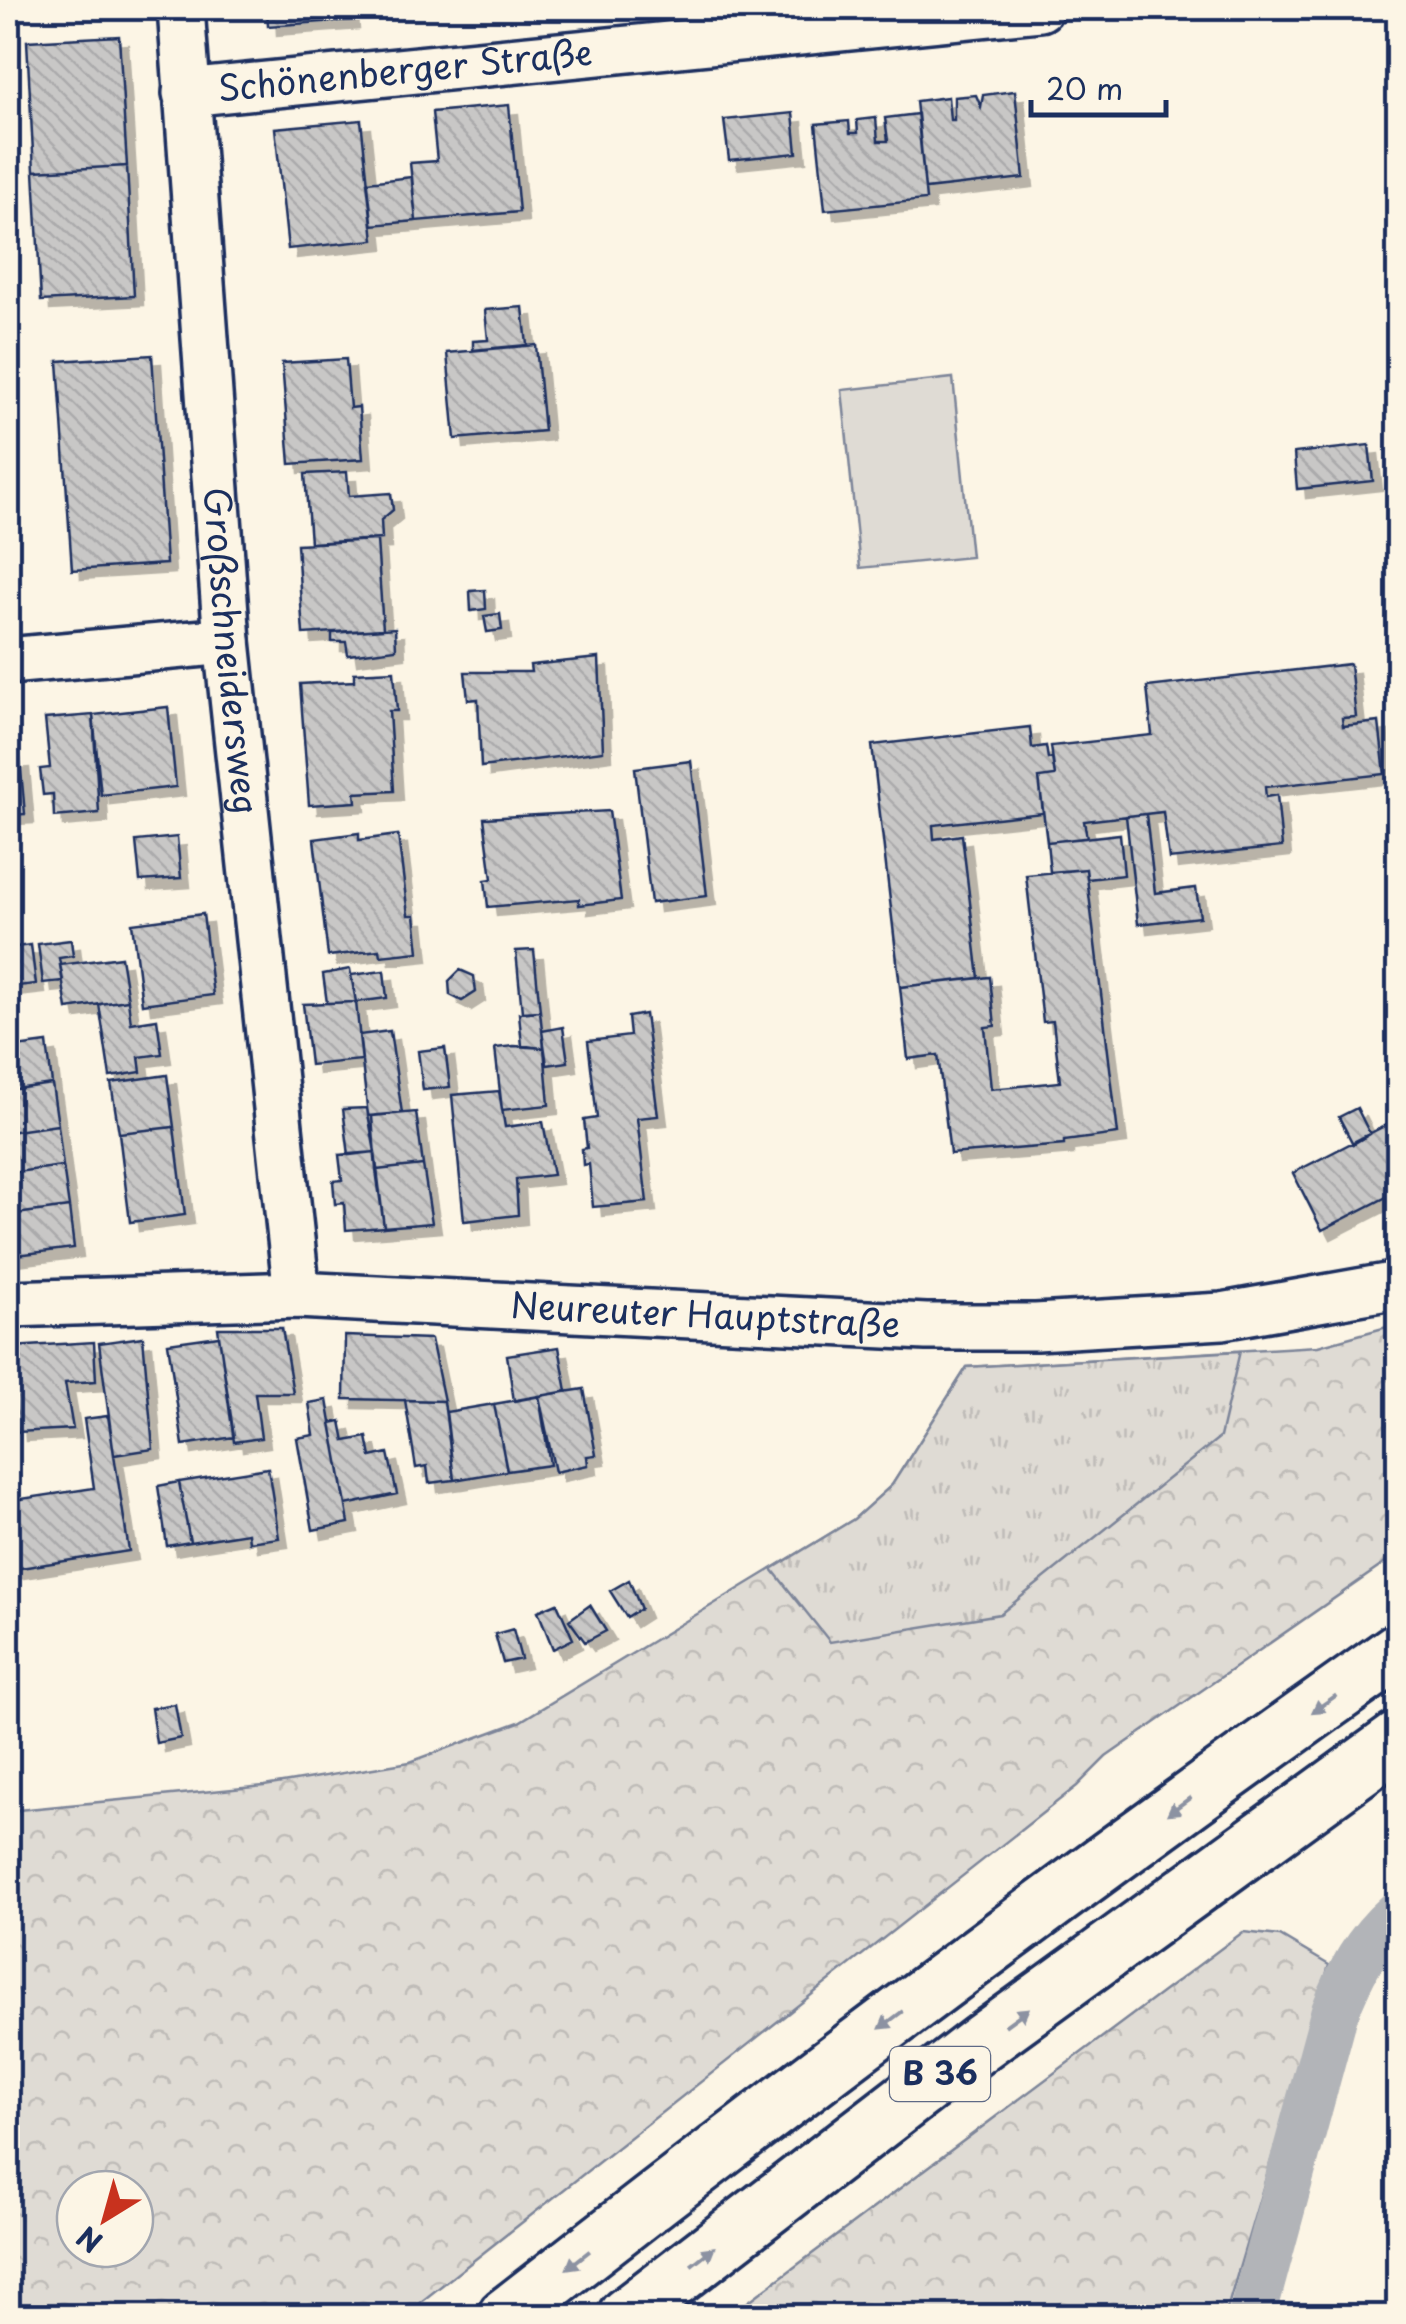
<svg xmlns="http://www.w3.org/2000/svg" width="1406" height="2324" viewBox="0 0 1406 2324" font-family="'Playpen Sans',sans-serif">
  <style>
    .forest { fill: url(#forest-crowns); stroke: #7d8599; stroke-width: 2.5; fill-rule: evenodd }
    .park { fill: url(#park-tufts); stroke: #7d8599; stroke-width: 2.5 }
    .pitch { fill: #dfdbd4; stroke: #7d8599; stroke-width: 2.5 }
    .lines { fill: none; stroke-linecap: round; stroke-linejoin: round }
    .canal { stroke: #b2b4b8; stroke-width: 48 }
    .building { fill: url(#building-back-hatch); stroke: #1b2f5e; stroke-width: 2.5; filter: url(#shadow) }
    .street-casing { stroke: #1b2f5e; stroke-width: 52 }
    .highway-casing { stroke: #1b2f5e; stroke-width: 62 }
    .street { stroke: #fcf5e5; stroke-width: 45 }
    .highway { stroke: #fcf5e5; stroke-width: 55 }
    .oneway { fill: #8c92a2 }
    .labels { text-anchor: middle; stroke-width: 8; stroke-linejoin: round; paint-order: stroke }
    .shield { fill: #fcf5e5; stroke: #5e6a86; stroke-width: 2.5 }
    .shield-label { font-size: 32px; font-weight: bold; fill: #1b2f5e }
    .street-label { font-size: 35px; fill: #1b2f5e; stroke: #fcf5e5 }
  </style>
  <defs>
    <pattern id="forest-crowns" width="20" height="18" patternUnits="userSpaceOnUse" patternTransform="scale(2.5)"><rect width="20" height="18" fill="#dfdbd4"/><path d="M2 6a3 3 0 1 1 6 0M12 15a3 3 0 1 1 6 0" fill="none" stroke="#bfbcb8"/></pattern>
    <pattern id="park-tufts" width="24" height="20" patternUnits="userSpaceOnUse" patternTransform="scale(2.5)"><rect width="24" height="20" fill="#dfdbd4"/><path d="M3 7l-1-3M5 7V3M7 7l1-3M15 17l-1-3M17 17v-4M19 17l1-3" fill="none" stroke="#bfbcb8"/></pattern>
    <pattern id="building-back-hatch" width="6" height="6" patternUnits="userSpaceOnUse" patternTransform="scale(2.5)"><rect width="6" height="6" fill="#c8c7c6"/><path d="M-1 5l2 2M0 0l6 6M5-1l2 2" fill="none" stroke="#ababac"/></pattern>
    <filter id="shadow"><feDropShadow dx="9" dy="9" stdDeviation="0" flood-color="#0004"/></filter>
  </defs>
  <rect width="100%" height="100%" fill="#fcf5e5"/>
  <filter id="ink" filterUnits="userSpaceOnUse"><feTurbulence type="fractalNoise" baseFrequency=".01" numOctaves="2"/><feDisplacementMap in="SourceGraphic" scale="20" xChannelSelector="R" yChannelSelector="G"/><feConvolveMatrix kernelMatrix="1 2 1 2 8 2 1 2 1" color-interpolation-filters="sRGB"/></filter>
  <g filter="url(#ink)">
    <path class="forest" d="M1398,1324V1554L1106,1757L1077,1786L403,2316H8V1811L264,1786L410,1762L519,1722L854,1519L892,1485L967,1367L1318,1346ZM75,2189H135V2249H75Z
      M1243,1932L1280,1936L1329,1965L1225,2316H729Z"/>
    <path class="park" d="M1240,1351L1220,1437L1000,1614L830,1642L772,1569L854,1519L892,1485L967,1367Z"/>
    <path class="pitch" d="M953,378L971,557L860,568L842,390Z"/>
    <g class="lines">
      <path class="canal" d="M1252,2316L1334,2014C1350,1973 1365,1943 1398,1914"/>
    </g>
    <path class="building" d="M267,8H349L350,20L268,26Z
      M119,36L127,166L34,171L27,41Z
      M1015,91L1024,178L925,189L916,101L948,97L950,120H954V97L976,95L981,107L983,95Z
      M509,105L519,212L416,221L410,163L437,161L432,112Z
      M793,113L797,153L729,160L724,120Z
      M918,114L926,200L825,210L816,124L849,121L850,133H858L857,120L876,118L878,141H888L885,118Z
      M361,120L374,240L288,249L275,128Z
      M127,166L134,296L41,301L34,171Z
      M412,177L416,221L372,225L367,182Z
      M523,307L527,345L473,350V341L488,340L485,310Z
      M536,345L544,431L455,439L447,353Z
      M152,355L166,564L72,570L58,361Z
      M346,359L350,408L359,407L363,459L290,464L282,363Z
      M1369,445L1373,481L1297,489L1294,453Z
      M347,472L349,496L391,493L393,510L381,520L382,539L310,543L305,474Z
      M377,540L383,629L303,634L297,544Z
      M485,590L486,609L471,611L470,591Z
      M500,614L502,630L487,632L484,616Z
      M395,628L396,649L348,655L346,642H332V633Z
      M599,658L603,751L481,767L478,699L468,700L465,672H531L530,665Z
      M1350,664L1356,717L1342,718L1343,726L1379,722L1385,774L1265,787L1266,797L1277,795L1282,847L1169,859L1163,812L1084,821L1087,838L1047,842L1039,778L1055,776L1051,746L1152,735L1147,687Z
      M394,671L397,711H389L394,791L355,793L356,802L309,805L300,684L354,681V673Z
      M168,707L176,787L101,795L93,715Z
      M93,715L99,813L54,817L53,794L43,795L40,769L50,768L45,719Z
      M1030,727L1032,748L1046,746L1048,759L1052,758L1055,776L1039,778L1043,813L933,825L934,839L962,835L979,978L900,987L872,745Z
      M20,759L25,814L8,815V760Z
      M691,761L707,896L651,903L635,768Z
      M609,811L621,900L579,905V899L488,907L485,880L492,879L484,818Z
      M1146,814L1155,893L1196,888L1200,917L1138,924L1126,816Z
      M359,833V840L398,835L408,915H415L419,952L381,956L380,950L328,956L314,839Z
      M1120,834L1124,875L1087,879L1086,869L1050,872L1047,842Z
      M177,837L181,878L140,881L136,841Z
      M1086,869L1118,1134L1064,1141V1145L950,1154L938,1055L908,1059L900,987L990,977L995,1026L985,1027L991,1089L1060,1082L1053,1021L1043,1022L1026,875Z
      M203,914L213,995L142,1004L132,923Z
      M71,940L73,956L59,958L63,981L43,983L38,944Z
      M31,945L36,984L8,987V948Z
      M534,950L540,1011L522,1012L516,951Z
      M121,957L128,1000L67,1009L60,965Z
      M350,969L356,1002L327,1003L323,974Z
      M460,970L474,976L476,992L462,1001L450,995L449,981Z
      M384,971L387,998L356,1002L351,975Z
      M128,1000L131,1023L157,1019L162,1054L139,1057L141,1072L110,1077L99,1004Z
      M356,1002L362,1060L310,1065L303,1004Z
      M540,1011L544,1048L522,1046L519,1013Z
      M645,1014L658,1116L637,1118L647,1202L593,1207L589,1164L583,1165L582,1149L587,1148L584,1120L597,1118L588,1041L630,1036L628,1017Z
      M563,1027L568,1062L547,1065L542,1031Z
      M390,1031L402,1113L368,1116L359,1035Z
      M47,1043L52,1084L8,1090V1048Z
      M514,1046L544,1048L549,1105L502,1110L495,1048Z
      M445,1048L450,1087L423,1090L418,1051Z
      M167,1075L174,1127L119,1133L111,1083Z
      M52,1084L58,1125L8,1132V1090Z
      M499,1091L505,1127L543,1122L553,1175L516,1179L518,1215L464,1221L452,1095Z
      M367,1108L375,1152L349,1155L343,1109Z
      M1357,1108L1370,1134L1353,1144L1339,1117Z
      M416,1112L423,1165L376,1170L372,1116Z
      M1398,1119V1191L1322,1230L1293,1173Z
      M58,1125L63,1166L8,1173V1132Z
      M174,1127L185,1215L130,1222L119,1133Z
      M375,1152L384,1227L346,1230L344,1203L335,1204L333,1181L342,1180L339,1155Z
      M423,1165L432,1223L384,1227L376,1170Z
      M63,1166L69,1207L8,1215V1173Z
      M69,1207L74,1248L8,1256V1215Z
      M218,1328H282L293,1393H255L261,1438L234,1442Z
      M219,1336L234,1437L183,1445L168,1343Z
      M345,1336L431,1339L444,1401L344,1399Z
      M143,1337L153,1449L114,1455L99,1343Z
      M94,1342L96,1381L65,1383L73,1429L17,1432L12,1347Z
      M559,1347L567,1391L514,1401L507,1355Z
      M584,1389L596,1455L587,1456L588,1465L555,1472L539,1396Z
      M539,1396L550,1465L507,1471L494,1404Z
      M327,1400L349,1523L313,1530L297,1438L314,1435L309,1403Z
      M405,1400L444,1401L454,1480L429,1483L427,1466L416,1468Z
      M494,1404L507,1471L454,1480L446,1412Z
      M108,1416L129,1551L8,1570V1501L94,1488L84,1419Z
      M341,1421L345,1441L367,1437L371,1457L388,1453L397,1494L346,1505L331,1423Z
      M268,1468L279,1538L249,1542L248,1533L190,1542L179,1482Z
      M179,1482L190,1542L167,1546L158,1486Z
      M629,1580L641,1609L627,1618L610,1591Z
      M557,1603L573,1639L553,1649L538,1611Z
      M590,1605L606,1631L585,1642L569,1620Z
      M513,1629L521,1659L503,1663L495,1634Z
      M175,1704L181,1738L156,1743L151,1708Z"/>
    <g class="lines">
      <g class="street-casing">
        <g id="street">
          <path id="s1" d="M181,8L227,641L297,1295"/>
          <path id="s2" d="M186,93L1040,8"/>
          <path d="M8,661L227,641"/>
          <path id="s3" d="M8,1304L297,1295L926,1327H1036L1222,1316L1398,1285"/>
        </g>
      </g>
      <g class="highway-casing">
        <path id="highway" d="M506,2316C798,2087 1095,1865 1398,1651
          M626,2316L981,2043L1398,1740"/>
      </g>
      <use href="#street" class="street"/>
      <use href="#highway" class="highway"/>
    </g>
    <defs><path id="oneway-solid" d="M-6-.8H1V-3.2L6.5 0L1 3.2V.8H-6Z" transform="scale(2.5)"/></defs>
    <g class="oneway">
      <use href="#oneway-solid" transform="translate(1324 1704) rotate(145)"/>
      <use href="#oneway-solid" transform="translate(1179 1806) rotate(144)"/>
      <use href="#oneway-solid" transform="translate(1017 2017) rotate(-36)"/>
      <use href="#oneway-solid" transform="translate(891 2020) rotate(143)"/>
      <use href="#oneway-solid" transform="translate(703 2256) rotate(-38)"/>
      <use href="#oneway-solid" transform="translate(578 2260) rotate(142)"/>
    </g>
  </g>
  <g class="labels">
    <rect class="shield" x="890" y="2047" width="100" height="54" rx="8"/>
    <g class="shield-label">
      <text x="940" y="2085">B 36</text>
    </g>
    <g class="street-label">
      <text dy="12" stroke="none"><textPath href="#s2" startOffset="220">Schönenberger Straße</textPath></text>
      <text dy="12" stroke="none"><textPath href="#s1" startOffset="645">Großschneidersweg</textPath></text>
      <text dy="12" stroke="none"><textPath href="#s3" startOffset="698">Neureuter Hauptstraße</textPath></text>
    </g>
  </g>
  <rect width="1406" height="2324" fill="none" stroke="#fcf5e5" stroke-width="40"/>
  <rect x="20" y="20" width="1366" height="2284" fill="none" stroke="#1b2f5e" stroke-width="4" filter="url(#ink)"/>
  <g transform="translate(105 2219) rotate(217)"><circle r="48" fill="#fcf5e5" stroke="#a2a6af" stroke-width="2.5"/>
  <path d="M0-8L18 38L0 25L-18 38Z" fill="#c8321e"/>
  <text y="-15" font-size="28" font-weight="bold" text-anchor="middle" fill="#1b2f5e">N</text>
  </g>
  <path d="M1031 100v15h135v-15" fill="none" stroke="#1b2f5e" stroke-width="5"/>
  <text x="1046" y="100" font-size="30" fill="#1b2f5e" stroke="#fcf5e5" stroke-width="8" paint-order="stroke">20 m</text>
</svg>
